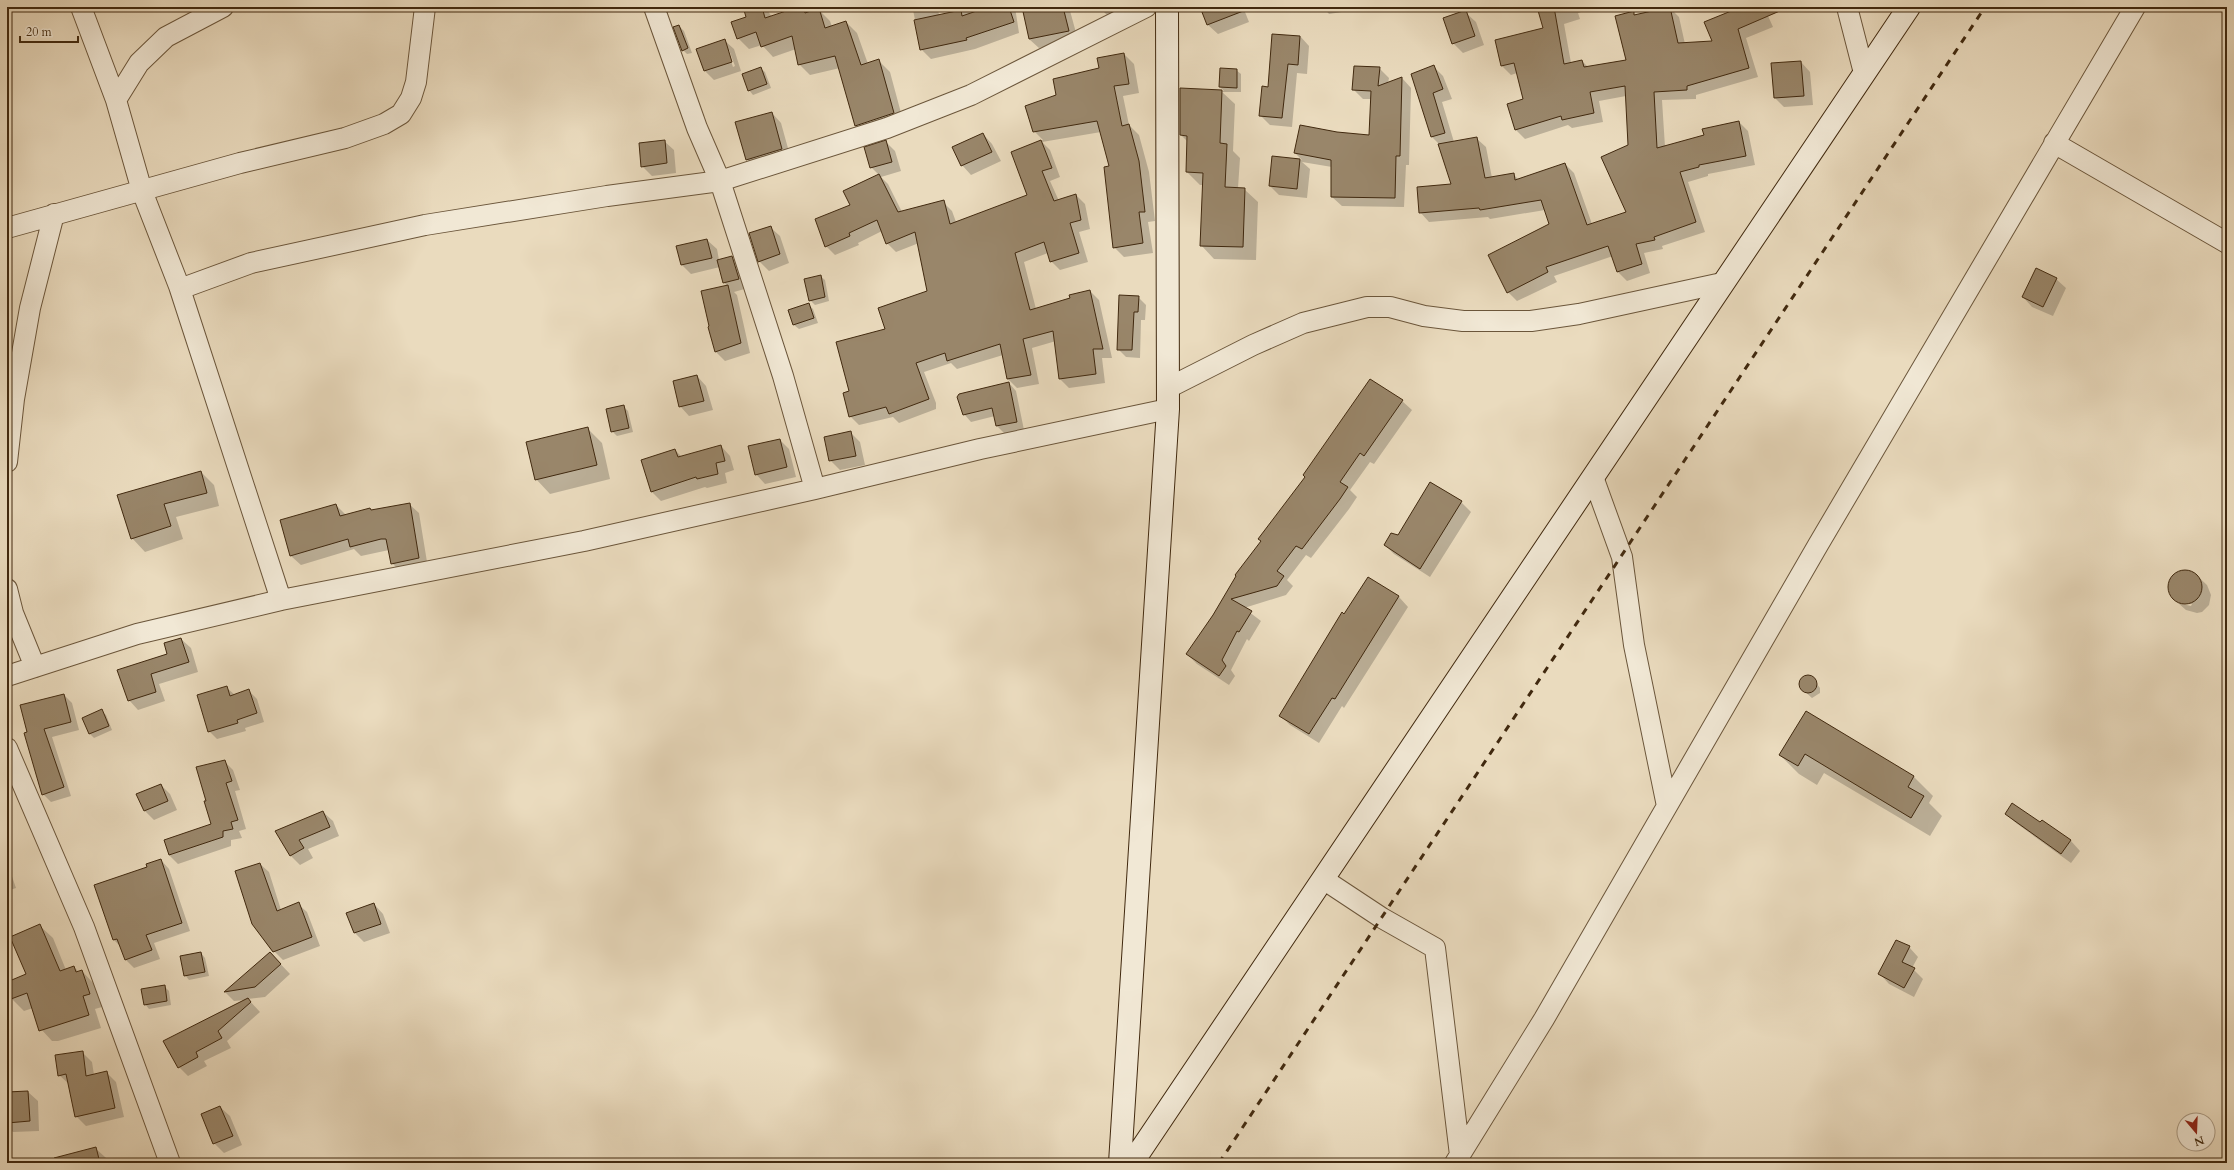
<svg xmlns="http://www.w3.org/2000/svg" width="2234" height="1170" viewBox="0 0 2234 1170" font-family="Cardo,serif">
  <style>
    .shadow { fill: #0003; fill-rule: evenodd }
    .building { fill: #99866a; stroke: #41290f }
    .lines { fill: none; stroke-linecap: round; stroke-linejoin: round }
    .street-casing { stroke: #6b563b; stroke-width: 22 }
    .secondary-casing { stroke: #41290f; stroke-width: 24 }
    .street { stroke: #f1e8d5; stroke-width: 20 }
    .secondary { stroke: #f1e8d5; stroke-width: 22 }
    .rail { stroke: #41290f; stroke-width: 3; stroke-dasharray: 7 7; stroke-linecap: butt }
  </style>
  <rect width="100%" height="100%" fill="#eadbbe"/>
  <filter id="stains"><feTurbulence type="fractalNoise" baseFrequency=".005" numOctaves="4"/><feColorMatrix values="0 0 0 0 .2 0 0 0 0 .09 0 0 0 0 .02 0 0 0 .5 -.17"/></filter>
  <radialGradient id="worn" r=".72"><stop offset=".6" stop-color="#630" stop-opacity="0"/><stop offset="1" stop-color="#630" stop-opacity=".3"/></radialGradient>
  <path class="shadow" d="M744,7H765L772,17L803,7L809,13L819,10L830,21L832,27L846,22L857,33L868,64L879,61L890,72L904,124L867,136L856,125L840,68L810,75L799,64L796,49L773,57L762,45L749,49L738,38L747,18Z
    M906,7H938L939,16L975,7H1015L1019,33L975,49L931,59L921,49L913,10L910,11Z
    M1030,7H1069L1078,40L1039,48L1029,39L1023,9Z
    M1103,7H1134L1113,21L1104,12Z
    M1201,7H1243L1249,22L1218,34L1208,25Z
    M1323,7H1367V8L1329,14Z
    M1538,7H1596L1578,13L1580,19L1564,24L1571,63L1582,61L1588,67L1627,61L1670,8L1679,17L1685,44L1714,42L1705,22L1741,7H1764L1773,27L1746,38L1758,77L1696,95V99L1662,100L1665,147L1705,135L1739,122L1748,131L1755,165L1708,174V176L1688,182L1705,232L1662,246L1663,249L1644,253L1650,273L1627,281L1618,272L1613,256L1554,276L1557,282L1517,301L1508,292L1551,225L1545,210L1490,219L1488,217L1429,222L1420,212L1452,185L1440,145L1431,136L1433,66L1443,76L1452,99L1442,102L1454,142L1476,138L1486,147L1492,178L1513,174L1519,180L1565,164L1574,173L1592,224L1627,213L1629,145L1626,96L1599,101L1603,122L1572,128L1568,125L1525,139L1516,130L1524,100L1517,73L1511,75L1502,66L1544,29Z
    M1466,13L1476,22L1484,45L1463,53L1453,43Z
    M679,26L684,31L692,53L687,54L683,50Z
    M1300,36L1309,46L1307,74L1297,73L1292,127L1270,125L1260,115L1269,88Z
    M724,40L734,49L741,71L714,80L705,71L697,49ZM727,50H729L735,66L733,67Z
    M1124,54L1134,64L1139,93L1123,96L1129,125L1139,135L1149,172L1155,221L1148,222L1153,253L1124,257L1114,247L1110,167L1101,132L1042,142L1050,150L1060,177L1050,181L1059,201L1076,195L1085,204L1090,229L1079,232L1088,262L1060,270L1051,261L1048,253L1024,262L1036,309L1090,291L1099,300L1112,358H1102L1105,383L1069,388L1060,379L1056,341L1032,348L1039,384L1017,388L1008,379L1003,355L957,369L951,363L924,372L936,403V409L899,423L893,417L859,425L850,416V392L886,329L929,291L919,243L896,252L887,243L882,231L858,243L859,245L835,255L826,246L851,206L879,175L871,167L886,142L895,151L901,171L881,177L888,184L902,212L943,202L952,211L956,222L1028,195L1012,152L1043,140L1034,131L1058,96Z
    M1801,62L1810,72L1813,105L1784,107L1775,98Z
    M760,68L765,72L771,88L753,95L749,90Z
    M1379,68L1389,78L1388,83L1402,78L1411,88L1409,165H1406L1404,207L1342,206L1332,197V167L1302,162L1310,169L1307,198L1279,195L1270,186L1273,157L1302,160L1295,153L1337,133L1370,136L1372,99H1363L1353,89Z
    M1236,70L1241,74V92H1222L1235,104L1233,151L1240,158L1238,188L1244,189L1258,202L1256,260L1214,259L1201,245L1203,185H1200L1187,172L1188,142L1181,135V89L1224,91L1220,87Z
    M772,113L781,123L791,159L756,169L747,159Z
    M983,134L992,144L1001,161L971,175L962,165Z
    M664,141L674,150L676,173L652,176L642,166Z
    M770,227L780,236L789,263L769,271L759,261Z
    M707,240L717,249L719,260L732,257L741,267L748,288L734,292L737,295L750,353L725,361L716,352L727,286L724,282L720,267L691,274L682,265L677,247Z
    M820,276L825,280L829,301L815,305L810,300Z
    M2056,279L2066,288L2053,316L2032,307L2023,297Z
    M1138,297L1146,305L1145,320H1141L1140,358L1126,357L1118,349Z
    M808,304L813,309L818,323L799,329L794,325L790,311Z
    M697,376L706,386L713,410L689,416L680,406Z
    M1009,383L1016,391L1024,430L1005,434L997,426L995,416L971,422L964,414Z
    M1402,401L1412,410L1374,464L1370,462L1350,490L1357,497L1349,509L1311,558L1306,555L1287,580L1293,586L1286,595L1244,608L1261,621L1249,641L1247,639L1231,670L1235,676L1229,685L1197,664L1187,654L1262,541Z
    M623,406L628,411L633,432L617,436L612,431Z
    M587,428L602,443L610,479L550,494L536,479Z
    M850,432L860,442L865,465L840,470L830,460Z
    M780,440L789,449L796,477L765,484L756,474Z
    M721,446L730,456L734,470L725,473L727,483L707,488L705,487L661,501L652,492L675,450L682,457Z
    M201,472L214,485L219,506L176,517L183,539L145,552L132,538L118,496Z
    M1431,483L1461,502L1471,512L1430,577L1394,554L1385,545L1398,537Z
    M409,504L419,513L428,568L402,573L392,563L389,550L361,556L354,549L301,565L291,556L336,505L346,515Z
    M2182,570L2193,572L2207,585L2211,595L2209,605L2202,612L2197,613L2186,610L2178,603L2191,606L2192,604L2177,602L2169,592V580L2172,576Z
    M1368,578L1399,597L1408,607L1344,708L1342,706L1319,743L1290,725L1281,716Z
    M181,639L191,648L198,672L159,684L165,701L138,710L129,700L119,671L168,654Z
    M1806,676H1811L1820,688V693L1812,698L1802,689L1800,684Z
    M227,688L235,695L248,690L257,699L264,722L245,728L246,731L217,739L209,731Z
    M64,695L72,703L79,730L52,737L71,796L51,802L43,794L28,733Z
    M101,711L106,715L112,730L94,738L90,734Z
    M1806,712L1914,777L1933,796L1929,803L1942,816L1930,836L1824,773L1817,785L1799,774L1780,755Z
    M224,761L233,770L240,790L235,791L246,829L239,831L242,838L231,840V846L178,864L169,855L165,841L212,825L207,801Z
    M161,785L170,794L177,810L154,820L144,810Z
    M323,812L333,821L339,836L308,849L313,858L300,865L291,856L276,831Z
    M2006,814L2041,823L2042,821L2071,841L2080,851L2071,863L2016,823Z
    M161,860L169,869L190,931L154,943L160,959L134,968L126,960L121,947L114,940L148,868Z
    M7,862L16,888L7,891Z
    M260,864L269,872L281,910L298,904L307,912L320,946L283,960L274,951Z
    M374,904L383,914L390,933L364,942L355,933Z
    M40,926L53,938L66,970L74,967L79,972L82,971L94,984L102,1007L95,1009L101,1028L58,1041H52L40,1028L33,1008L24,1011L12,999L7,983L28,975Z
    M1909,947L1918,957L1912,968L1923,979L1914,997L1889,984L1880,974Z
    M201,953L205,958L209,976L189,980L185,975Z
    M270,953L290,974L265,997L248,999L260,1012L227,1041L231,1048L204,1061L207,1066L188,1076L179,1067L246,1000L234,1001L225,992Z
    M164,986L169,991L171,1005L149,1009L145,1004Z
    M82,1052L92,1062L94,1075L106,1072L116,1082L124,1117L86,1126L76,1116L69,1084L59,1075Z
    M28,1092L38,1101L39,1131L13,1132L7,1126V1093Z
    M220,1107L230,1116L242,1145L224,1153L214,1143Z
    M95,1148L105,1157L112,1163H81Z"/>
  <path class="building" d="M743,7H762L765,18L798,7H803L805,13L819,8L825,28L846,21L861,65L879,59L894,113L855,126L835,56L798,65L792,36L761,47L756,32L737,39L731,22L746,17Z
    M988,7H1009L1014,22L966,38L967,40L920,50L914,20L961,10L962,16Z
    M1022,7H1063L1069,31L1029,39Z
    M1200,7H1251V8L1207,25Z
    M1537,7H1554L1564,64L1582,60L1584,67L1626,60L1615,16L1634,11V15L1670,7L1678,43L1712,41L1704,22L1741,7H1789L1738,29L1749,68L1687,86V90L1654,92L1657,148L1704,135L1702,129L1739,121L1746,156L1699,165V167L1680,172L1696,222L1654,237L1655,240L1636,244L1642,264L1617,272L1608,246L1546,267L1548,272L1507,293L1488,255L1549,224L1541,200L1480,210L1479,208L1419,213L1417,187L1451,184L1438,144L1477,137L1485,178L1514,173L1515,180L1565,163L1587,225L1626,212L1601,157L1628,145L1625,86L1590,92L1594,113L1562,120L1561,116L1515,130L1507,104L1523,99L1514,63L1501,66L1495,40L1543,28Z
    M1466,10L1475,36L1452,44L1443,18Z
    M679,25L688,48L682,51L673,27Z
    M1272,34L1300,36L1298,65L1288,64L1282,118L1259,116L1262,86L1268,87Z
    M725,39L732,62L704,71L696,49Z
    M1124,53L1129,84L1114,86L1122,126L1129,124L1139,161L1145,212H1139L1143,243L1113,248L1104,167L1109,166L1097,121L1033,132L1025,106L1056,95L1053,79L1099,68L1097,58Z
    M1801,61L1804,96L1774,98L1771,63Z
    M1434,65L1443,89L1433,93L1445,133L1431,137L1411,74Z
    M1354,66L1380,67L1378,86L1402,77L1400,156H1396L1395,198L1331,197V160L1294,153L1300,125L1337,132L1369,135L1371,91L1352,90Z
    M761,67L767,84L748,91L742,74Z
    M1220,68L1237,69V88L1219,87Z
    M1180,88L1222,90L1220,143L1227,144L1225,187L1245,188L1243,247L1200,246L1203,173L1186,172L1187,136L1180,135Z
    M772,112L782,149L746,160L735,122Z
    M983,133L992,152L961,166L952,147Z
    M665,140L667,163L641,167L639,143Z
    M886,140L892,162L870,168L864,147Z
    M1041,140L1052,168L1042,171L1054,201L1076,194L1081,220L1070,223L1079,253L1050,262L1044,242L1015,253L1030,310L1070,298L1069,295L1090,290L1103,349H1093L1096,374L1059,379L1053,331L1023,339L1031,375L1007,379L1000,344L947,361L945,353L916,363L929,399L889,414L886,407L849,417L843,393L849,391L836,342L885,329L878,308L927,291L915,232L886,244L877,220L849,233L850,236L825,247L815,219L850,205L843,191L879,174L898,212L944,200L950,224L1027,195L1011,152Z
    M1272,156L1300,159L1297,189L1269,186Z
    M771,226L780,254L758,262L749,233Z
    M707,239L712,258L681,265L676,246Z
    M732,256L739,279L723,283L717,260Z
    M2036,268L2057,278L2043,307L2022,297Z
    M821,275L825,297L809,301L804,279Z
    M728,285L741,343L715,352L708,327L709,326L701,291Z
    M1119,295L1139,296L1138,312H1134L1132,350H1117Z
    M809,303L814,318L793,325L788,310Z
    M697,375L704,401L679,407L673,381Z
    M1370,379L1403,400L1364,456L1360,453L1340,482L1348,487L1340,499L1302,549L1296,546L1277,571L1284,576L1277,586L1231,599L1252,611L1239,632L1237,631L1222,660L1226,666L1219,676L1186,654L1213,615L1236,576L1235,575L1261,541L1258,539L1305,477L1303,475Z
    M1009,382L1017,422L996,426L992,408L963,415L957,397L959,394Z
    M624,405L629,428L611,432L606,409Z
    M588,427L597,465L535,480L526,442Z
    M851,431L856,456L829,461L824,437Z
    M780,439L787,467L755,475L748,446Z
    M721,445L725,461L716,463L718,474L697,479L696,477L651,492L641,460L675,449L678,457Z
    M201,471L207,493L164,504L171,526L131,539L117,495Z
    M1430,482L1462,501L1420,569L1384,545L1391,533L1398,535Z
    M410,503L419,558L391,564L386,539H381L350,547L348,539L290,556L280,520L336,504L340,516L370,508L371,510Z
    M2168 587a17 17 0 1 1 34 0a17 17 0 1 1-34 0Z
    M1368,577L1399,596L1335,699L1332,698L1309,734L1279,716L1342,612L1344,614Z
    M181,638L189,662L151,674L156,692L128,701L117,670L167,654L164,643Z
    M1799 684a9 9 0 1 1 18 0a9 9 0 1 1-18 0Z
    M227,686L230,696L249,689L257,713L237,720L238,723L208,732L197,695Z
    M64,694L71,722L44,729L64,787L42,795L24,733L27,732L20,705Z
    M102,709L109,726L89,734L82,718Z
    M1806,711L1914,776L1908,787L1924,796L1911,818L1805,754L1798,766L1779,755Z
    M225,760L232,781L226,783L238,820L231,822L233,829L223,831V837L169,855L164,840L211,824L204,801H206L196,767Z
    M161,784L168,801L144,811L136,794Z
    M2012,803L2040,822L2042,820L2071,840L2061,854L2005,814Z
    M323,811L330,827L299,840L304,848L290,856L275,831Z
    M161,859L182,923L146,935L152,950L125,960L117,939L113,940L94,885L147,867L146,864Z
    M260,863L277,911L299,902L312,937L273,952L252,924L235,871Z
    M374,903L381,924L354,933L346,913Z
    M40,924L60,971L74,966L76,972L82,970L90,994L83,996L89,1015L39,1031L27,993L11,999L7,990V982L26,974L10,937Z
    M1896,940L1910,946L1902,962L1915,968L1904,988L1878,974Z
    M201,952L205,972L184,976L180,956Z
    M270,952L281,964L255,987L224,992Z
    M165,985L167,1001L144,1005L141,989Z
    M248,998L251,1002L218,1031L222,1038L196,1052L198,1057L178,1068L163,1041Z
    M83,1051L86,1076L107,1071L115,1108L75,1117L66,1074L58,1076L55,1055Z
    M28,1091L30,1121L7,1123V1092Z
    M220,1106L233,1136L213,1144L201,1114Z
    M96,1147L100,1163H55L54,1158Z"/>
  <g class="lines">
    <g class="street-casing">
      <path id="street" d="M81,7L116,100L142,191L179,286L281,600
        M654,7L697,128L720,181L783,376L815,489
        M1847,7L1864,73
        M116,100L139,63L166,37L223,7
        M2054,143L2227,243
        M7,228L240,163L345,138L384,124L401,114L411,98L416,82L425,7
        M180,289L251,263L425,225L607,196L720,181L887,128L971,95L1146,7
        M1168,388L1253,345L1303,323L1367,307H1390L1424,316L1463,321H1531L1579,314L1722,283
        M7,462L14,399L30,308L54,214
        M1593,477L1622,557L1634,645L1667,806
        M7,589L13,613L35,667
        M7,676L137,634L281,600L584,541L815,489L980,449L1168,409
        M7,748L84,927L170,1163
        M1323,879L1382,918L1435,948L1460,1155
        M1455,1163L1544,1019L1818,545L2135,7"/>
    </g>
    <g class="secondary-casing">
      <path id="secondary" d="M1120,1163L1168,409L1167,7
        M1132,1163L1909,7"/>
    </g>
    <use href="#street" class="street"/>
    <use href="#secondary" class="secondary"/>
    <path class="rail" d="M1219,1163L1985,7"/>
  </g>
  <rect width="2234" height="1170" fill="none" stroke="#eadbbe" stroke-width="24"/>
  <rect x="8" y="8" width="2218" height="1154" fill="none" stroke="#41290f" stroke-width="2"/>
  <rect x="12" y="12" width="2210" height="1146" fill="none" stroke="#41290f"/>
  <g transform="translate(2196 1132) rotate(161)"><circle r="19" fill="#f1e8d5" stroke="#ab9c86"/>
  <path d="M0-3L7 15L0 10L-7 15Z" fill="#8f2418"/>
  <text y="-6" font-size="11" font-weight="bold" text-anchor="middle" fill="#41290f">N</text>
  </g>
  <path d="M20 36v6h58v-6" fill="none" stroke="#41290f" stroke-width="2"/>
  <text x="26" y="36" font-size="12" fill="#41290f" stroke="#f1e8d5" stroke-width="3" paint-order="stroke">20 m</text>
  <rect width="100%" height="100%" filter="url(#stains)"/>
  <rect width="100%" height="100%" fill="url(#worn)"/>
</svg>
